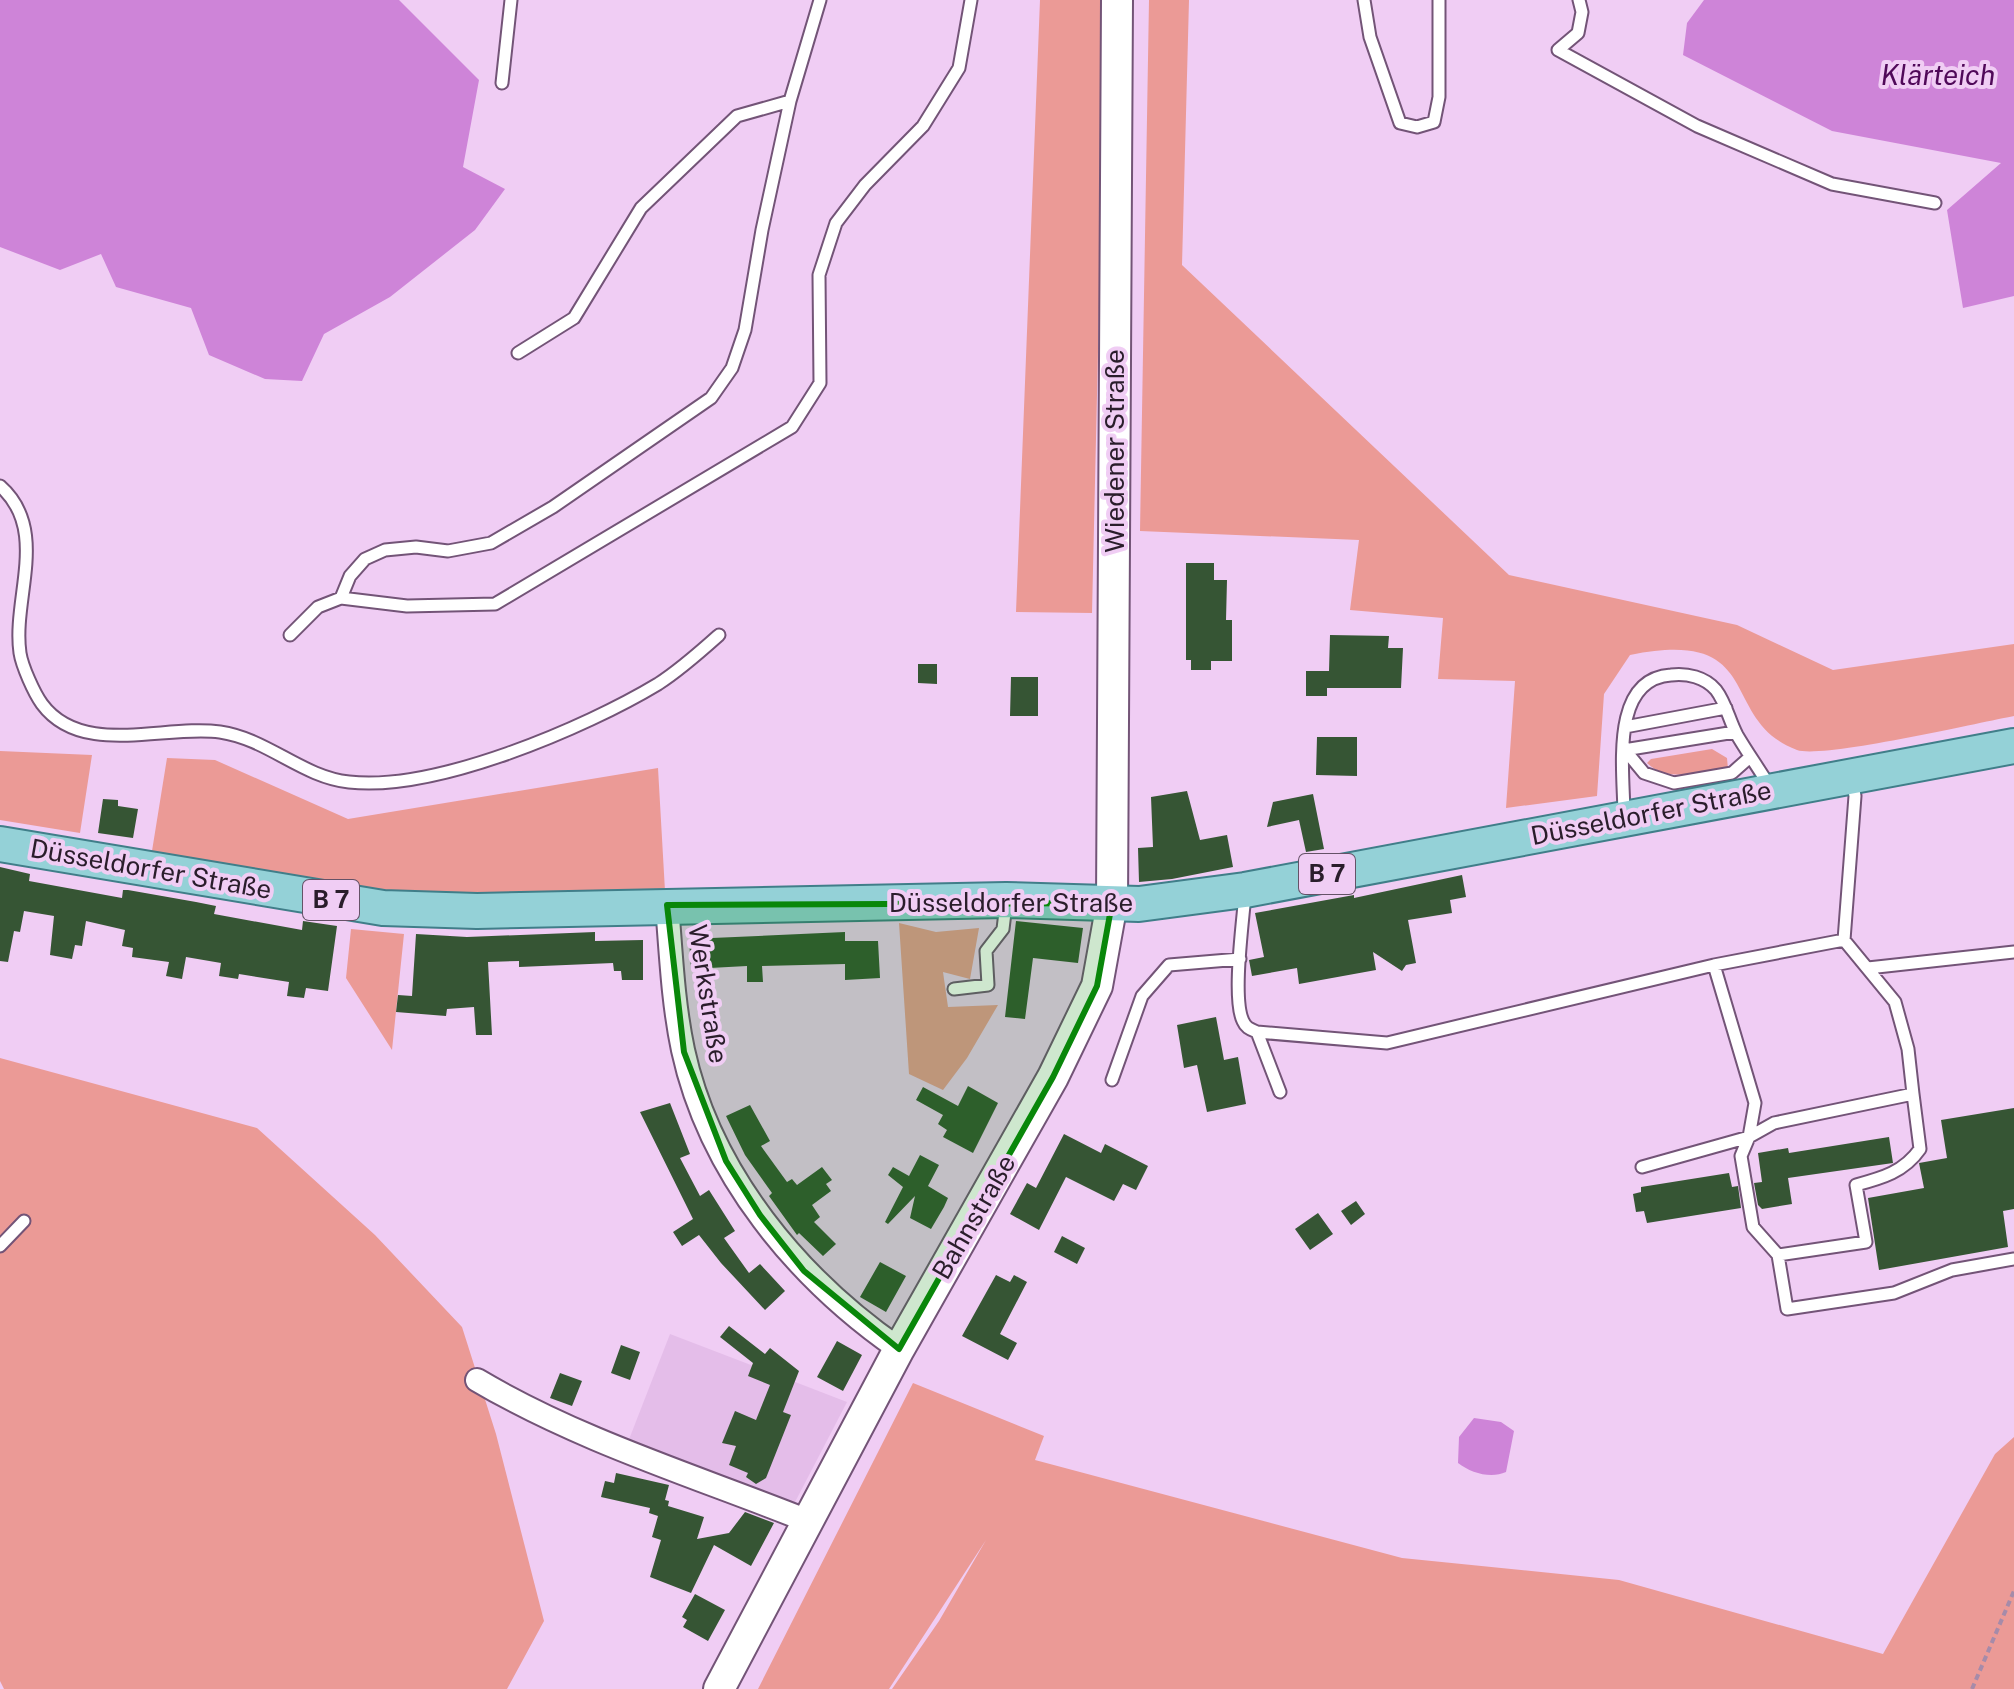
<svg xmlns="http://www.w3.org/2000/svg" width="2014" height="1689" viewBox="0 0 2014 1689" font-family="'Public Sans',sans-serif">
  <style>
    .built { fill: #e4bde9 }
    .green { fill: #eb9a96 }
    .water { fill: #ce84d8 }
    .building { fill: #365534 }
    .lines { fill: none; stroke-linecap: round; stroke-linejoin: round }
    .service-casing { stroke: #735477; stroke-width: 15 }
    .minor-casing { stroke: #735477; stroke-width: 26 }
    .secondary-casing { stroke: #735477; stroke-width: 34 }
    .primary-casing { stroke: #407e89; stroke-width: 38 }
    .path { stroke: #a68ba9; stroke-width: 4; stroke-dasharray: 6 4; stroke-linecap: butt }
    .service { stroke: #fff; stroke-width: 11 }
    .minor { stroke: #fff; stroke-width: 22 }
    .secondary { stroke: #fff; stroke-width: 30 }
    .primary { stroke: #94d1d7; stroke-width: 34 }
    .marked { fill: #09870a; fill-opacity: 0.2; stroke: #09870a; stroke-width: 6; stroke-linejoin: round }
    .labels { text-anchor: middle; stroke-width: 8; stroke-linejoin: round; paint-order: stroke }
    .shield { fill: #f0cdf4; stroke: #655267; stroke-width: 2 }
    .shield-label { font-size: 24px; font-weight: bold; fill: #2a1d2b }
    .street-label { font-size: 26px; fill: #2a1d2b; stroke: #f0cdf4 }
    .water-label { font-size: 28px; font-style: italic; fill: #500959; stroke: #f0cdf4 }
  </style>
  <rect width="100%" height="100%" fill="#f0cdf4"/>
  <path class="built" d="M670,1334L847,1402L793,1506L628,1442Z"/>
  <path class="green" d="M1040,0H1100V264L1092,613L1016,612Z
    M1149,0H1189L1182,265L1509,575L1737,625L1833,670L2014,644V716C1977,723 1822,759 1797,750C1717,720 1768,627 1630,655L1604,694L1597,796L1506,808L1515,681L1438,679L1443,618L1350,610L1359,540L1140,531Z
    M1712,749L1727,758L1728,769C1703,772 1667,783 1647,763L1651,759Z
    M0,751L92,755L80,833L0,820Z
    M167,758L215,760L348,819L658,768L665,891L480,900L338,885L152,851Z
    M899,923L936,932L979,928L970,979L943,972L948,1007L998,1005L967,1058L943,1090L909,1074Z
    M351,929L404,934L392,1050L346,978Z
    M0,1058L257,1128L375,1235L462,1327L496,1434L544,1621L507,1689H4L0,1681Z
    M913,1383L1044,1436L1035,1460L1402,1558L1619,1580L1883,1654L1995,1454L2014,1437V1689H892L939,1621L986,1540L889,1689H758Z"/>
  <path class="water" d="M0,0H399L479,80L463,167L505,189L475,230L390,297L324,334L302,381L265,379L209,355L191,308L116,287L101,254L60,270L0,247Z
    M1704,0H2014V296L1963,308L1947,210L2001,163L1832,131L1683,55L1687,23Z
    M1474,1418L1501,1422L1514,1431L1506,1472C1491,1479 1471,1473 1458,1463L1459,1437Z"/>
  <path class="building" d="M1186,563H1214V580H1227L1226,620H1232V661H1211V670H1191V660H1186Z
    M1330,635L1389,636L1388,648H1403L1401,688H1327V696H1306V671H1329Z
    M918,664H937V684L918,683Z
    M1011,677H1038V716H1010Z
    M1317,737H1357V776L1316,775Z
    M1187,791L1200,840L1227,835L1233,867L1172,879L1139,882L1138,848L1153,847L1151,797Z
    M1313,794L1324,849L1306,852L1299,820L1267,827L1273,802Z
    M103,799L118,800V806L138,809L133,838L98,833Z
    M0,867L30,874L29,881L122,898L123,890H128L196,902L216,906L214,914L302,930L303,921L337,926L328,991L306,988L304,998L287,996L289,982L239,974L238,979L219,976L221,963L186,957L182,979L166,976L169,962L132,957L133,948L122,946L125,930L86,921L82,946L75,945L72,959L50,955L54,916L24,911L20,932L14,931L8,962L0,961Z
    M1462,875L1466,897L1450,900L1452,913L1408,920L1416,963L1406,965L1402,971L1373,952L1376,970L1299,984L1297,968L1252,976L1249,960L1264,957L1255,913L1354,895V898Z
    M1016,921L1083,928L1078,963L1033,958L1025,1019L1005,1017Z
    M595,932V941L643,940V980H622L621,971H614L613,963L519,967V961L488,962L492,1035H476L474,1007L447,1009L446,1016L396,1012L398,995L412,996L416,934L467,937Z
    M845,932V941H878L880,978L845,980V964L762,966L763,982H747V966L691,969L689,939Z
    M1216,1017L1224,1060L1238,1057L1246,1104L1207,1112L1197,1065L1184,1068L1177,1025Z
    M968,1086L998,1103L973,1153L943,1137L947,1130L938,1124L943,1115L916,1100L923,1087L958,1106Z
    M670,1103L690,1154L680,1158L700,1196L709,1190L735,1231L724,1238L749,1273L760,1264L785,1291L765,1310L721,1263L699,1235L682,1246L673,1232L693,1219L640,1112Z
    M750,1105L770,1141L761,1146L787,1182L792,1179L797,1185L822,1167L832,1180L826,1184L831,1191L812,1205L820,1217L814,1222L836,1244L823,1256L799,1233L797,1235L769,1196L772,1193L745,1155L726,1116Z
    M2014,1108V1209L2003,1211L2008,1247L1879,1270L1868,1198L1924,1188L1919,1163L1947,1158L1941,1120Z
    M1064,1134L1101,1153L1105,1144L1148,1166L1136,1190L1123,1184L1114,1201L1066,1177L1039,1230L1010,1214L1027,1183L1036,1188Z
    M1889,1137L1893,1163L1788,1178L1792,1204L1762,1209L1758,1205L1754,1183L1762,1182L1758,1153L1788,1148L1789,1153Z
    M920,1155L939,1165L928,1186L948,1198L944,1207L931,1229L910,1218L915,1196L888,1224L885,1222L903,1187L888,1175L893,1167L909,1176Z
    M1729,1173L1732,1187L1738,1186L1741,1208L1647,1223L1644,1211L1636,1212L1633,1194L1641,1192V1187Z
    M1356,1201L1365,1214L1351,1225L1341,1211Z
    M1318,1213L1333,1234L1310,1250L1295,1229Z
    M1062,1236L1085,1248L1077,1264L1054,1252Z
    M880,1262L906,1276L886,1312L860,1297Z
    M996,1275L1010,1282L1014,1275L1027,1282L1000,1334L1017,1343L1008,1360L962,1336Z
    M729,1326L765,1354L770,1348L799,1371L783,1412L791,1415L766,1478L756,1484L746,1477L748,1473L729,1465L736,1446L722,1443L735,1411L756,1420L770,1385L748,1376L753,1363L720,1337Z
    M837,1341L862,1355L843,1391L817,1377Z
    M621,1345L640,1352L630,1380L611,1373Z
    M560,1373L582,1381L572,1406L550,1398Z
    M616,1473L669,1485L665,1500L669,1501L668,1506L704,1517L697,1539L729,1533L745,1512L774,1523L751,1566L714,1545L691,1593L650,1577L661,1540L652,1537L658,1516L649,1513L650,1508L601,1497L605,1481L614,1483Z
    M695,1594L725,1610L708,1641L683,1627L687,1620L682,1617Z"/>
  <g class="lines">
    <g class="service-casing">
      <path id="service" d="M1364,0L1370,37L1400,123L1417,127L1434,122L1439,97V0
        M1579,0L1582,12L1578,33L1558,50L1697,126L1832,184L1935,203
        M502,83L511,0
        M518,353L574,318L641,208L737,116L790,101
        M0,486C50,530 12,598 20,653C22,666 34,693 42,704C82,758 165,724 220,732C268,739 302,777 349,782C435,792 585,728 658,684C680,670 700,652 719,635
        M341,598L350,576L365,559L385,550L416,547L448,551L491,543L553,507L711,398L732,368L745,330L762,230L790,101L820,0
        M290,635L318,607L341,598L407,606L495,604L792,427L820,383L819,275L836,223L865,185L923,126L959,68L971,0
        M1625,727L1726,708
        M1624,750L1735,732
        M1625,750L1644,773L1674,783L1732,773L1750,757
        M1624,816C1624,772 1609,679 1671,675C1687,673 1705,677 1716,690C1726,703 1729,720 1737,735C1747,752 1759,769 1770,787
        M1245,894C1243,921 1232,999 1243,1021C1246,1028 1250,1029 1257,1032L1387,1043L1714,965L1844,940L1855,796L1852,780
        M1844,940L1895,1002L1908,1049L1913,1094L1774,1123L1749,1137L1741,1156L1753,1227L1778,1255L1866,1242L1856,1185C1882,1178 1904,1172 1920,1149L1913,1094
        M1868,968L2014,952
        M954,989L988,985L986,951L1003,929L1006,904
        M1257,1032L1280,1092
        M1112,1080L1142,996L1169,965L1240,959
        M1642,1167L1749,1137L1755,1103L1714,965
        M0,1246L24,1221
        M1778,1255L1787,1309L1894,1293L1952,1270L2014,1259"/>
    </g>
    <g class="minor-casing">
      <path id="minor" d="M667,905C671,954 673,1003 683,1050C710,1174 798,1279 899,1349
        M477,1380C580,1441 698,1477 808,1521"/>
    </g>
    <g class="secondary-casing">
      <path id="secondary" d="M719,1689L899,1349L1053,1077L1097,986L1112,903L1117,0"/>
    </g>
    <g class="primary-casing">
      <path id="primary" d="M0,844L383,908L477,911L1006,900L1139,904L1245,890L2014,746"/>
    </g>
    <path class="path" d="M1972,1689L2014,1591"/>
    <use href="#service" class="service"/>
    <use href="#minor" class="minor"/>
    <use href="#secondary" class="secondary"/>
    <use href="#primary" class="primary"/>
  </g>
  <path class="marked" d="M1112,903L1097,986L1053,1077L899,1349L804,1271L760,1215L726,1161L684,1052L667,905Z"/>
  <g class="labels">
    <g class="shield">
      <rect x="1299" y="854" width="56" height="40" rx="6"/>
      <rect x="303" y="880" width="56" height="40" rx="6"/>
    </g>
    <g class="shield-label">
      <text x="1327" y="882">B 7</text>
      <text x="331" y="908">B 7</text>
    </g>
    <g class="street-label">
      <text transform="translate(1115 451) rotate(-90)" y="9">Wiedener Straße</text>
      <text transform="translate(1651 813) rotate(-11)" y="9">Düsseldorfer Straße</text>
      <text transform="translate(151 869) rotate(10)" y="9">Düsseldorfer Straße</text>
      <text x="1011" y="912">Düsseldorfer Straße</text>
      <text transform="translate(708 994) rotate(81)" y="9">Werkstraße</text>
      <text transform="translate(974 1217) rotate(-60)" y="9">Bahnstraße</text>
    </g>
    <g class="water-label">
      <text x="1938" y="85">Klärteich</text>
    </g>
  </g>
</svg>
